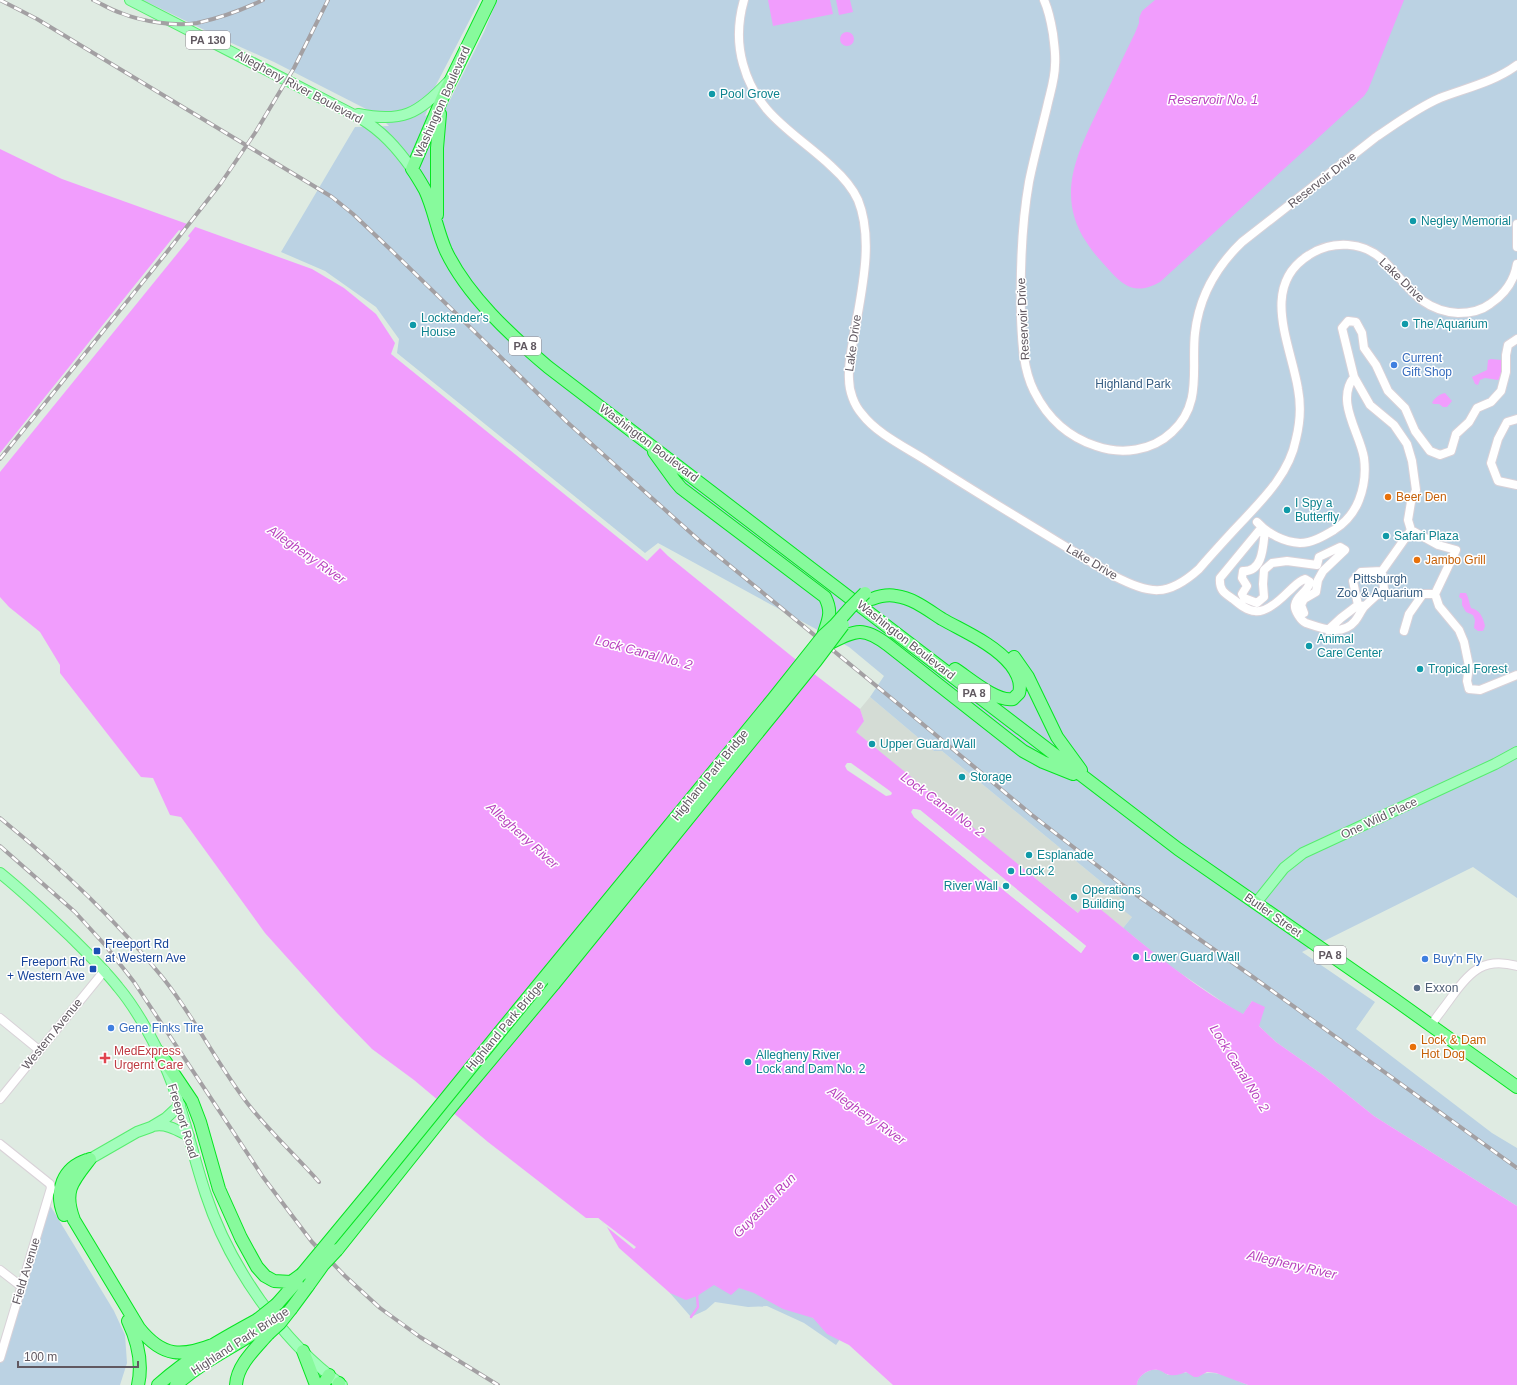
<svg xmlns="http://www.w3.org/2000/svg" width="1517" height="1385" viewBox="0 0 1517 1385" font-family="Helvetica,sans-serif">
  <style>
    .industrial { fill: #d4dcd5 }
    .green { fill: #bbd2e3 }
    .water { fill: #f19dfd; fill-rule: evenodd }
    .pier { fill: #dfebe2; fill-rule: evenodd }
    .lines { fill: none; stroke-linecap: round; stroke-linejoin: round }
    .stream { stroke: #f19dfd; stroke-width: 2.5 }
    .minor-casing { stroke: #d9d2d8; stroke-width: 10 }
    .major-casing { stroke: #56ed6e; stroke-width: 12 }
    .highway-casing { stroke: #05e521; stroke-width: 14 }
    .minor { stroke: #fff; stroke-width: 8 }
    .major { stroke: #a2fdbb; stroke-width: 10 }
    .highway { stroke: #87fa9c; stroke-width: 12 }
    .rail-casing { stroke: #a3a0a3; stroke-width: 4 }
    .rail { stroke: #fff; stroke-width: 2.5; stroke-dasharray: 8; stroke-linecap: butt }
    .highway-bridge-casing { stroke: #05e521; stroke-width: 14; stroke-linecap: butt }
    .highway-bridge { stroke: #87fa9c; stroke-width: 12 }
    .culture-dot { fill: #0f9aa8; stroke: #fff; stroke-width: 1.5 }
    .shop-dot { fill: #3f7fe0; stroke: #fff; stroke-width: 1.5 }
    .food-dot { fill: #e8710a; stroke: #fff; stroke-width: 1.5 }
    .transit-dot { fill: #1a4fb4; stroke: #fff; stroke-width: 1.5 }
    .service-dot { fill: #5c6f8a; stroke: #fff; stroke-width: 1.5 }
    .health-dot { fill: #e0444e; stroke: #fff; stroke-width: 1.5 }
    .labels { text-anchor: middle; stroke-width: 3; stroke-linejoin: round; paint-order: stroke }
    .shield { fill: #fff; stroke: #908a90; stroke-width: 1 }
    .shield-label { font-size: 11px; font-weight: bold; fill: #605860 }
    .street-label { font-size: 12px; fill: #605860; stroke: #fff }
    .culture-label { font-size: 12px; fill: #0d838f; stroke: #fff; text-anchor: start }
    .shop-label { font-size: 12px; fill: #366cbe; stroke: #fff; text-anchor: start }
    .park-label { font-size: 12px; fill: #365d82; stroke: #fff }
    .food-label { font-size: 12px; fill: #c56008; stroke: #fff; text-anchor: start }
    .transit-label { font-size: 12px; fill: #164399; stroke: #fff; text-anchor: start }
    .service-label { font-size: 12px; fill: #4e5e75; stroke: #fff; text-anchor: start }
    .health-label { font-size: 12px; fill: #be3a42; stroke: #fff; text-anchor: start }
    .water-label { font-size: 13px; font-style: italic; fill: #b942bf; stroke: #fff }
  </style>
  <rect width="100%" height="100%" fill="#dfebe2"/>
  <path class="industrial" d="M870,697L934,751H942L1127,903L1132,917L1123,928L1089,900L1083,908L1187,1001L840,720L864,721L860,709Z"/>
  <path class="green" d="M143,0H480L435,87C417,110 397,117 368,110L274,62L227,41Z
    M497,0H1517V898L1473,867L1302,952L1375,1002L1356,1029L1492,1133L1517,1148V1206L1374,1116L1323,1075L1276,1042L1259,1026L1252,1001L1243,1015L1233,1009L1170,966L1123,928L1132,917L1122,909L1127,903L942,751H934L870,697L884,676L849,647L658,543L645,553L397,353L399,339L376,307L325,271L281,252L355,127L389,126L385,122L401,120L429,106L425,116L448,104L484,32Z
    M48,1202L114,1311L125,1335L127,1363L120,1385H0V1358Z
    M735,1269L842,1336L836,1345L804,1323L767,1306L748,1307L715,1302L706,1310L691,1317L670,1293L692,1282Z
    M1151,1370H1160L1168,1375L1189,1372C1200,1381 1198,1373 1208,1373C1222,1372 1236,1380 1248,1385H1137C1137,1377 1144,1373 1151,1370Z"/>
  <path class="water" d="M768,0H830L833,14L773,26Z
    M836,0H850L853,12L839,15Z
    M1155,0H1404L1368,90L1364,96L1160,282C1138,294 1126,289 1110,271C1102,262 1093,253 1087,243C1056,197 1076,156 1097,112C1110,86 1122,59 1135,33L1139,23V18L1142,11Z
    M840 39a7 7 0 1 1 14 0a7 7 0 1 1-14 0Z
    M0,149L62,179L312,269L344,288L376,314L395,343L391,354L647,561L660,548L668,556L805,667L860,709L864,721L856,732L1078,913L1089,900C1139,940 1187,983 1243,1014L1252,1001L1265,1007L1259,1026L1276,1042L1323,1075L1374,1116L1517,1206V1385H1248L1216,1373L1207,1372L1198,1377H1194L1186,1372C1181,1374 1176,1376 1170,1375C1166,1375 1163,1371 1158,1370C1149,1368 1137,1376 1137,1385H893L849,1345L827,1334L813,1318L783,1309L754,1293L739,1288L731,1295L714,1285L697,1296L686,1300L670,1293L619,1248L607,1227L598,1218H586L488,1142L414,1080L372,1049L337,1013L265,933L181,817L170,815L153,778L141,777L60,673V665L40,632L9,607L0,597ZM913,809L920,810L1086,946L1081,953L914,817L912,812Z
    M1491,359L1501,360C1503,367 1504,375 1498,380L1485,378L1480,380L1478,385L1475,384L1472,377L1487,370L1488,360Z
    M1445,393L1452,401L1447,407H1443L1439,404H1434L1432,403C1434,398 1440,394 1445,393Z
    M1460,593H1466C1469,598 1469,603 1471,608C1480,610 1483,617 1485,626L1483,631H1478L1474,628L1475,620L1473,615L1466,612L1462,605V599L1459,597Z"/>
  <path class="pier" d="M188,223L196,226L188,236L190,238L0,472V453L179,230L181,231Z
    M847,763H851L890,791L892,793L891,795L886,796L847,770L845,766Z
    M913,809L920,810L1086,946L1081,953L914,817L911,812ZM914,811L919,812L1084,947L1081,950L915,816Z
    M586,1218H598L636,1247L634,1249L607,1227L605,1228L603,1223L598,1220H584Z"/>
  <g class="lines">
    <path class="stream" d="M691,1317L698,1307L697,1296L698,1294"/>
    <g class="minor-casing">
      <path id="minor" d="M744,0C738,21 737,43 743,64C757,116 796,133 832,167C842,176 852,187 858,200C875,242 860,297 853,341C851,353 848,366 849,379C849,391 854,405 862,414C877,434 907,448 927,461C989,501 1052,538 1114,576C1150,594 1167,598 1199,569C1210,556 1222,543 1234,530C1259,503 1289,476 1296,439C1300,423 1301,405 1298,389C1291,345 1259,286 1309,255C1332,240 1364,241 1384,261C1407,284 1420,311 1458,313C1469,313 1481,311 1490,304C1505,294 1514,282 1517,264
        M1044,0C1049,11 1051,22 1053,34C1054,44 1056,54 1055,65C1055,79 1050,93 1047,107C1041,132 1034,157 1029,182C1021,227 1020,273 1021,318C1022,342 1023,369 1034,391C1047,417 1068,437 1096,446C1122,455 1152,451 1172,432C1203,404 1191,368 1195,333C1199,297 1216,267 1242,242L1376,137C1397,123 1417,108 1440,98C1466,88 1494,82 1517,65
        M1517,224V247
        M1517,339L1508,345L1506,355V372L1501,391L1491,402L1477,408L1469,422L1456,434L1451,451L1440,455L1430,451L1415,431L1405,408L1388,391L1376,365L1364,348L1362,333L1356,322L1348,321L1342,328L1354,377L1370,405L1394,425L1407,444L1412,461L1416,490L1411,502L1408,520L1411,530L1438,545L1456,550L1435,594L1439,606L1459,630L1464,642L1469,666L1467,681L1469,689L1480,690L1517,675
        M1517,419L1507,422L1498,439L1491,463L1498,481L1517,485
        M1257,522C1268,534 1284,542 1300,543C1312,543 1324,536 1334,530C1345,523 1354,513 1359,500C1364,487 1366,473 1364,458C1360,433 1335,401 1354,377
        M1262,527L1220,578C1219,590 1224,593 1233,599C1239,604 1247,611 1255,611C1266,613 1281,599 1288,592C1294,587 1298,581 1305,579L1310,582C1308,592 1296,596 1295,605C1294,610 1301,621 1306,623C1321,628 1342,637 1355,621C1359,616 1361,610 1365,606C1371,600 1378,594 1384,589L1382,571
        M1265,530C1263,544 1264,572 1243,571L1242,578L1247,586L1242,594L1244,598L1257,603L1264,597L1263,584L1264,570L1272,563L1287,561L1317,565L1319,557L1340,547L1345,550L1323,571L1318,580L1316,592L1304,599L1301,605L1304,613
        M1364,606L1358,605L1353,581L1361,572L1382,571L1411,530
        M1328,630L1341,618L1358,605
        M1404,631L1409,614L1423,594H1435
        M0,1018L39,1050
        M1431,1025C1438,1015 1446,1005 1453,995C1471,970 1485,957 1517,966
        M0,1099L105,970
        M0,1144L50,1184L51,1188L0,1358
        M0,1270L22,1287"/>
    </g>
    <g class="major-casing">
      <path id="major" d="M130,0L360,118C382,131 397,148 412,169
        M358,114C402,123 418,114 448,82
        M0,873C25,893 48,915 71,937C87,953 104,969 118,987C134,1006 147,1029 158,1051C181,1096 190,1147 206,1195C229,1265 282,1342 342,1385
        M1256,903L1284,868L1303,853L1495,764L1517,752
        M153,1126C166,1123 177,1130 189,1136
        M90,1159L137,1132L151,1127L166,1118L180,1105"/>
    </g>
    <g class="highway-casing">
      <path id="highway" d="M490,0L445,92L412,169C417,176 421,183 425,190C434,209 437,231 446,251C467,295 510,335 548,367L1178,849L1394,999L1517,1087
        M437,215V148L440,114
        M654,452L675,481L681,488L825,597C833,613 828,620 823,636
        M872,599C880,596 887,594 896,596C913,598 928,610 942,619C965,632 994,644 1011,665C1017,673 1022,683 1019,693L1013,699C996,702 969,678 955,669
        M830,643C856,630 863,626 888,645L1023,751L1043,762L1073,774
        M1014,657L1028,677L1057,737L1081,770
        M159,1052L192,1101L200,1122L219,1189L241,1238L257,1267L265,1276L274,1281L291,1282L302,1274
        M90,1159C72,1182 63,1191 74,1220L139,1328C163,1358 182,1357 215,1344
        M64,1215C54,1191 63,1168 87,1160
        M337,1250L447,1112L554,984
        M277,1304L300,1278
        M291,1309L308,1286
        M128,1321C138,1342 143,1363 138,1385
        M303,1351L316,1385
        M158,1385C188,1358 222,1339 257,1320
        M176,1385C202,1361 234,1347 263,1327
        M236,1385C237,1365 256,1348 268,1334
        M323,1385L329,1375
        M338,1385L339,1383"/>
    </g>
    <use href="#minor" class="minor"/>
    <use href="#major" class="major"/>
    <use href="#highway" class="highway"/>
    <g class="rail-casing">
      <path id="rail" d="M0,0L37,19L332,197L353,214L391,250L567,422L701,542L913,716L1032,815L1121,884L1253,977L1517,1168
        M93,0C102,4 111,10 121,13C140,21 176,27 197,23C220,18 242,10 263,0
        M0,459L167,252L221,183L255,133L294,68L328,0
        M0,818C59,866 115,919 163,978C195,1018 217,1064 248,1104C269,1131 296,1156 319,1182
        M0,846L75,912L105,945L134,982L263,1177L312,1242L345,1276L380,1308L420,1337L498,1385"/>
    </g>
    <use href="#rail" class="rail"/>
    <g class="highway-bridge-casing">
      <path id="highway-bridge" d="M554,984L816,661L843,625
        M302,1274L374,1187L503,1028L773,699L823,636L835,625L850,608L865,593
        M308,1286L323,1265L337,1250
        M257,1320L277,1304
        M263,1327L280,1316
        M268,1334L280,1323L291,1309"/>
    </g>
    <use href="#highway-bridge" class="highway-bridge"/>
  </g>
  <g class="culture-dot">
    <circle cx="712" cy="94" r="4"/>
    <circle cx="1413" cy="221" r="4"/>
    <circle cx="1405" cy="324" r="4"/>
    <circle cx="413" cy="325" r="4"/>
    <circle cx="1287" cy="510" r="4"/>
    <circle cx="1386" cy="536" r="4"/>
    <circle cx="1309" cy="646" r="4"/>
    <circle cx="1420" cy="669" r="4"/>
    <circle cx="872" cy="744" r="4"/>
    <circle cx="962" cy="777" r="4"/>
    <circle cx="1029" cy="855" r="4"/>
    <circle cx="1011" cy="871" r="4"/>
    <circle cx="1006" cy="886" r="4"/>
    <circle cx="1074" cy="897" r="4"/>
    <circle cx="1136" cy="957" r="4"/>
    <circle cx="748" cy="1062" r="4"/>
  </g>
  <g class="shop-dot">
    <circle cx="1394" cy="365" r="4"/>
    <circle cx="1425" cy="959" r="4"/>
    <circle cx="111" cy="1028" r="4"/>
  </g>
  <g class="food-dot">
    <circle cx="1388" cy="497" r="4"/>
    <circle cx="1417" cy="560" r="4"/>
    <circle cx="1413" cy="1047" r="4"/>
  </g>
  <g class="transit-dot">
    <rect x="93" y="947" width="8" height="8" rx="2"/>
    <rect x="89" y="965" width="8" height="8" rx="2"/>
  </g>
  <circle class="service-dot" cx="1417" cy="988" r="4"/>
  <path class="health-dot" d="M103 1052h4v4h4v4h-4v4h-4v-4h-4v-4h4z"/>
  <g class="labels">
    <g class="shield">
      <rect x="186" y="31" width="44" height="18" rx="3"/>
      <rect x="509" y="337" width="32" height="18" rx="3"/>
      <rect x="958" y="684" width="32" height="18" rx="3"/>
      <rect x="1314" y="946" width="32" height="18" rx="3"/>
    </g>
    <g class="shield-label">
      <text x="208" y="44">PA 130</text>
      <text x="525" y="350">PA 8</text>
      <text x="974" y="697">PA 8</text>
      <text x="1330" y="959">PA 8</text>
    </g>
    <g class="street-label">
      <text transform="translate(299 87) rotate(28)" y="4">Allegheny River Boulevard</text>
      <text transform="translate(442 102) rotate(-66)" y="4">Washington Boulevard</text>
      <text transform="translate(1322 180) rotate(-38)" y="4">Reservoir Drive</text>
      <text transform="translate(1402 280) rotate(44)" y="4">Lake Drive</text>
      <text transform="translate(1023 319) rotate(-93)" y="4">Reservoir Drive</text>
      <text transform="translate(853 343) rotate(-82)" y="4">Lake Drive</text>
      <text transform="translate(649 443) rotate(37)" y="4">Washington Boulevard</text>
      <text transform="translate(1092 562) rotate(31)" y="4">Lake Drive</text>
      <text transform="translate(906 640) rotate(38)" y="4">Washington Boulevard</text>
      <text transform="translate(710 775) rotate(-51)" y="4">Highland Park Bridge</text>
      <text transform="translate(1379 818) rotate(-25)" y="4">One Wild Place</text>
      <text transform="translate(1273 915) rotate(35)" y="4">Butler Street</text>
      <text transform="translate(505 1026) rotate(-50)" y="4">Highland Park Bridge</text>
      <text transform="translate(52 1034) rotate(-51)" y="4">Western Avenue</text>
      <text transform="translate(183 1121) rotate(73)" y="4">Freeport Road</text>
      <text transform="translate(26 1271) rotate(-73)" y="4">Field Avenue</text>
      <text transform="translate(240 1341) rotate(-33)" y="4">Highland Park Bridge</text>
    </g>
    <g class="culture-label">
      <text x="720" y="98">Pool Grove</text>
      <text x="1421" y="225">Negley Memorial</text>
      <text x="421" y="322">Locktender's<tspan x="421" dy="14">House</tspan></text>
      <text x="1413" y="328">The Aquarium</text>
      <text x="1295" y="507">I Spy a<tspan x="1295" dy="14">Butterfly</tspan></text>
      <text x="1394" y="540">Safari Plaza</text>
      <text x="1317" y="643">Animal<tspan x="1317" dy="14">Care Center</tspan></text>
      <text x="1428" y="673">Tropical Forest</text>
      <text x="880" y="748">Upper Guard Wall</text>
      <text x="970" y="781">Storage</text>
      <text x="1037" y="859">Esplanade</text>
      <text x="1019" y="875">Lock 2</text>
      <text x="998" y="890" text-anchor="end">River Wall</text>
      <text x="1082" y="894">Operations<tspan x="1082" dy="14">Building</tspan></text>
      <text x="1144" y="961">Lower Guard Wall</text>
      <text x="756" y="1059">Allegheny River<tspan x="756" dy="14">Lock and Dam No. 2</tspan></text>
    </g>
    <g class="shop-label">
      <text x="1402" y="362">Current<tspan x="1402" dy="14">Gift Shop</tspan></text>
      <text x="1433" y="963">Buy'n Fly</text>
      <text x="119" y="1032">Gene Finks Tire</text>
    </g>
    <g class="park-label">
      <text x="1133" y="388">Highland Park</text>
      <text x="1380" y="583">Pittsburgh<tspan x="1380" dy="14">Zoo &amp; Aquarium</tspan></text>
    </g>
    <g class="food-label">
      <text x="1396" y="501">Beer Den</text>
      <text x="1425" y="564">Jambo Grill</text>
      <text x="1421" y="1044">Lock &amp; Dam<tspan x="1421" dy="14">Hot Dog</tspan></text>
    </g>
    <g class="transit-label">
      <text x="105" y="948">Freeport Rd<tspan x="105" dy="14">at Western Ave</tspan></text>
      <text x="85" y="966" text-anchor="end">Freeport Rd<tspan x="85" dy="14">+ Western Ave</tspan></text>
    </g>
    <g class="service-label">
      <text x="1425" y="992">Exxon</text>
    </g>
    <g class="health-label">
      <text x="114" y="1055">MedExpress<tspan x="114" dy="14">Urgernt Care</tspan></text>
    </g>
    <g class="water-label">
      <text x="1213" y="104">Reservoir No. 1</text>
      <text transform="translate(307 554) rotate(35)" y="5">Allegheny River</text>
      <text transform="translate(644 652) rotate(15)" y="5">Lock Canal No. 2</text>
      <text transform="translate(943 804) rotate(36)" y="5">Lock Canal No. 2</text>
      <text transform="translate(523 835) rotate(42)" y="5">Allegheny River</text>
      <text transform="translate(1240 1068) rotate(58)" y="5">Lock Canal No. 2</text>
      <text transform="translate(867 1115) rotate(35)" y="5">Allegheny River</text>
      <text transform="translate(764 1205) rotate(-46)" y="5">Guyasuta Run</text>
      <text transform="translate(1292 1264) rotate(13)" y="5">Allegheny River</text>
    </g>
  </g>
  <path d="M18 1361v6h120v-6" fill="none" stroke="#605860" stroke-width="2"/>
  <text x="24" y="1361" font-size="12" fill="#605860" stroke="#ffffff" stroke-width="3" paint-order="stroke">100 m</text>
</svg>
